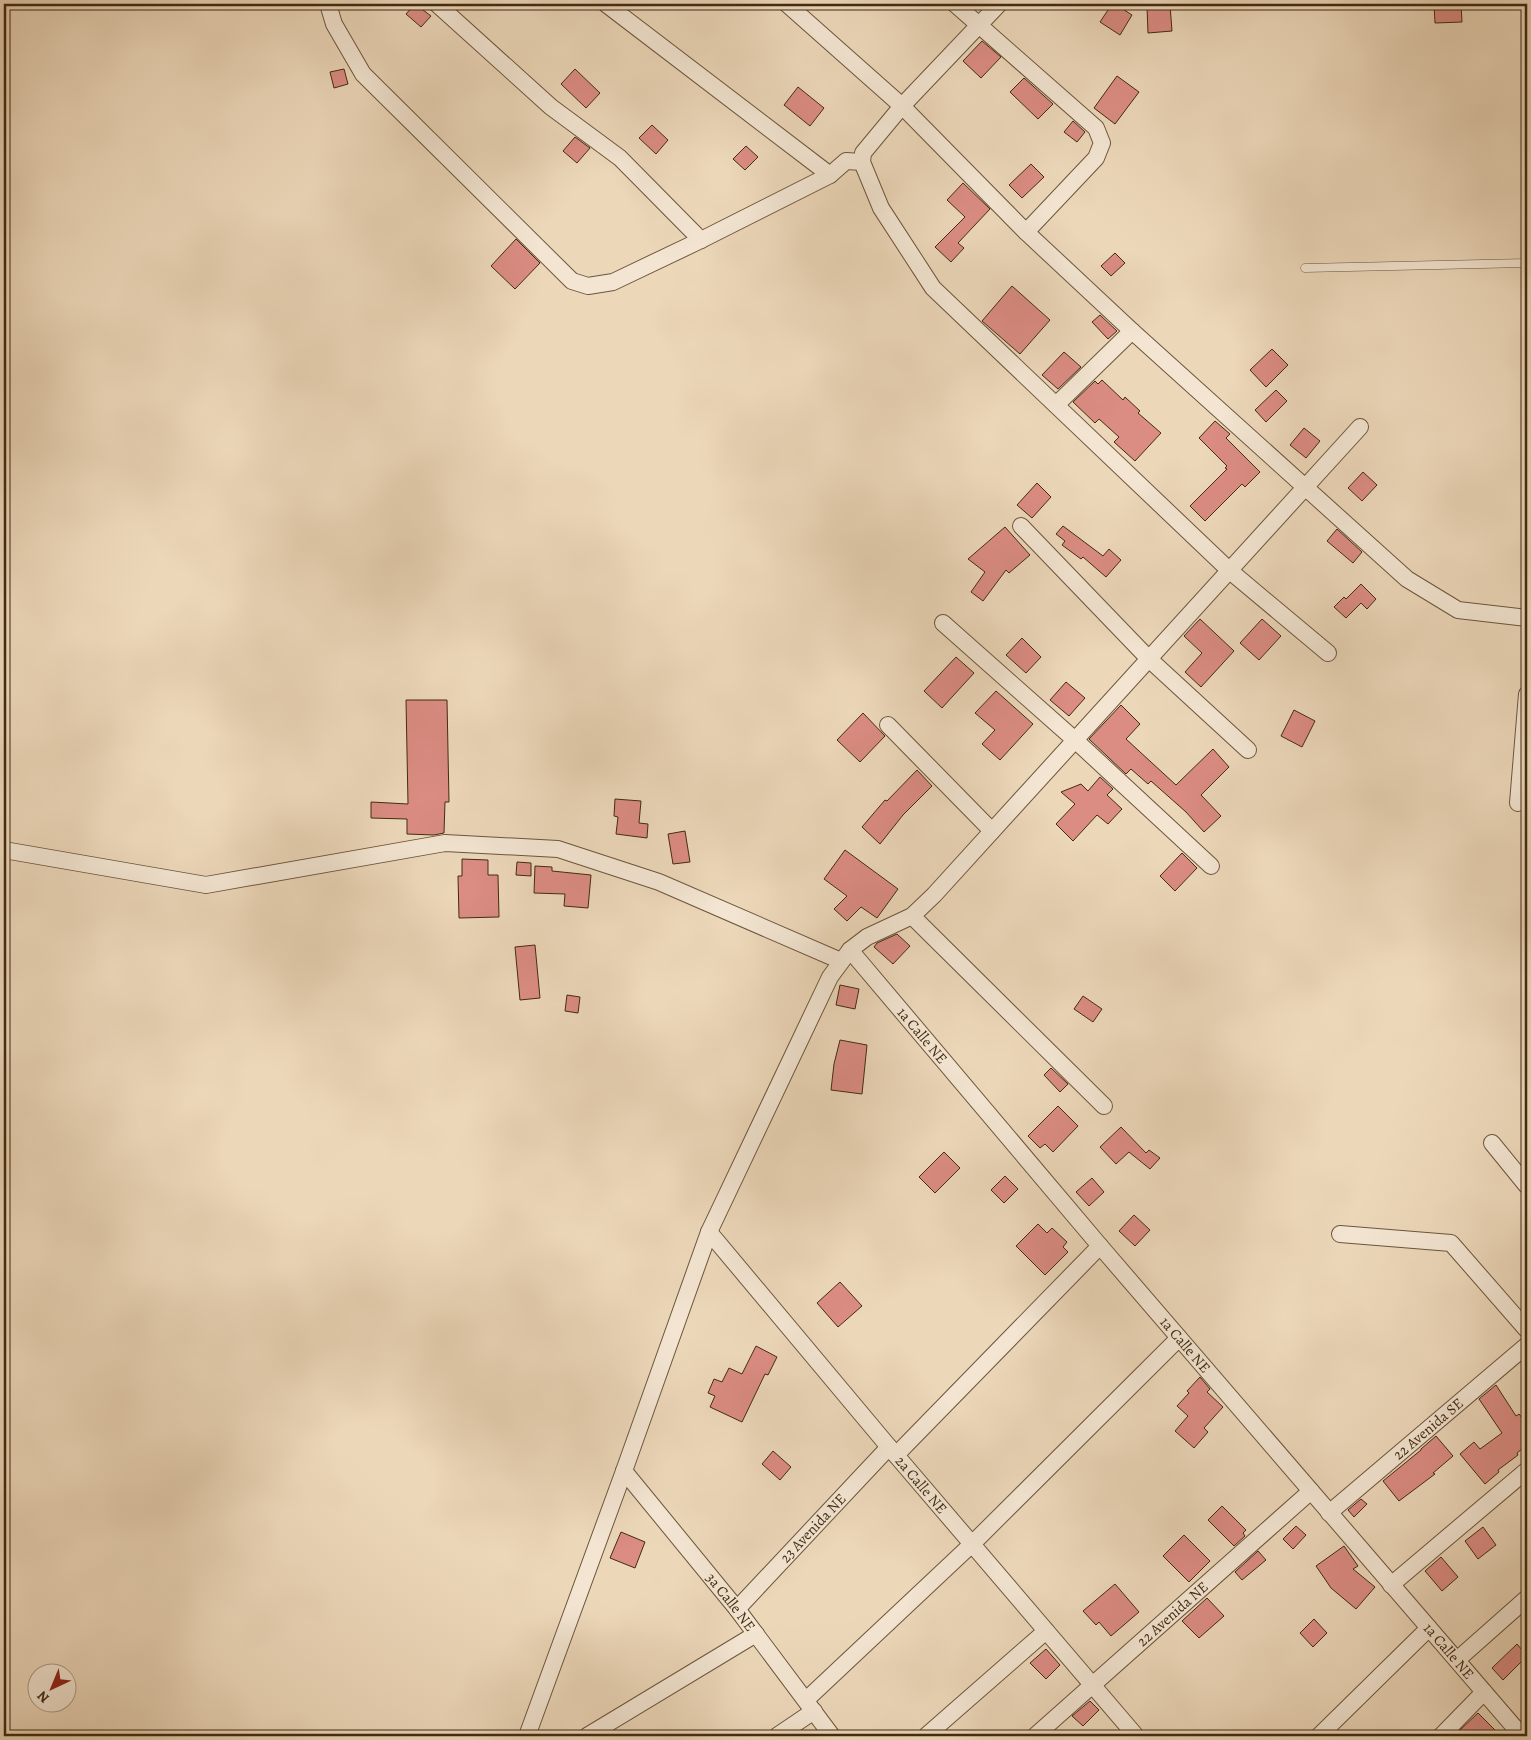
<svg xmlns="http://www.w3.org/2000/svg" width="1531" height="1740" viewBox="0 0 1531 1740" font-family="Alegreya,serif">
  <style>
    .building { fill: #db8c83; stroke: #412b12 }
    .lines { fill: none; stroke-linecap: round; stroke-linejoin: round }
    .service-casing { stroke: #6c563c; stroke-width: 9 }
    .minor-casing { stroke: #6c563c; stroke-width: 18 }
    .service { stroke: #f3e5d2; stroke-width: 8 }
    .minor { stroke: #f3e5d2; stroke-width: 16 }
    .labels { text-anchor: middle; stroke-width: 5; stroke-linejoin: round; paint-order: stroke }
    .street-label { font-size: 15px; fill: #412b12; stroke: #f3e5d2 }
  </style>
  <rect width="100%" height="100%" fill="#ecd7b9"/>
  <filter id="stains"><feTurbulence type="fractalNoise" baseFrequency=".004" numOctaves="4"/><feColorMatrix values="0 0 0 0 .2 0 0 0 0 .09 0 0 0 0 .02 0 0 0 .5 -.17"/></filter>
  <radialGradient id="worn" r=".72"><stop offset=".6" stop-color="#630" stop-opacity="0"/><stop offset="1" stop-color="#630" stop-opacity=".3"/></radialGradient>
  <path class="building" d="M415,4L431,16L421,27L406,14Z
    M1112,4H1115L1132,15L1120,35L1100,22Z
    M1434,4H1461L1462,22L1435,23Z
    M1170,5L1172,31L1148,33L1147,7Z
    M982,41L1001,57L981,78L963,61Z
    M344,69L348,84L334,88L330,72Z
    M575,69L600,93L586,108L561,84Z
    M1117,76L1139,92L1115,124L1094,108Z
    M1024,78L1053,104L1038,119L1010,92Z
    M798,87L824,108L810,126L784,105Z
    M1073,121L1085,132L1077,142L1064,132Z
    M652,125L668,140L656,154L639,138Z
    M575,137L590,148L577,163L563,151Z
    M746,146L758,157L745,170L733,159Z
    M1031,164L1044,177L1022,198L1009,185Z
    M963,183L990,209L958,243L964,248L951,262L935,247L965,217L947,200Z
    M516,239L540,263L515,289L491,266Z
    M1115,253L1125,263L1111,276L1101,266Z
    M1012,286L1050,320L1020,354L982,321Z
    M1100,315L1117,331L1108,339L1092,322Z
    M1272,349L1288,365L1266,387L1250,370Z
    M1064,352L1081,367L1058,389L1042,375Z
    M1102,380L1123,400L1125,397L1140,411L1138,413L1161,433L1135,461L1114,442L1119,437L1099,419L1095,423L1073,402L1095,381L1098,384Z
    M1276,390L1287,401L1266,422L1255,410Z
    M1215,421L1230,434L1226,438L1260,472L1245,487L1242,484L1205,521L1190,506L1227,469L1225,468L1227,466L1199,438Z
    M1304,428L1320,441L1306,458L1290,445Z
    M1363,472L1377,485L1362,501L1348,488Z
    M1037,483L1051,497L1032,518L1017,505Z
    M1063,526L1103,556L1109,549L1121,560L1106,577L1083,557L1081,559L1062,545L1065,541L1056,534Z
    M1005,527L1030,555L1009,573L1006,570L983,601L971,592L985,572L968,559Z
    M1337,529L1362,552L1353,563L1327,541Z
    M1361,584L1376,599L1367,609L1361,603L1346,618L1334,607L1344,597L1346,599Z
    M1200,619L1234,651L1201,687L1185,672L1202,653L1184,636Z
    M1262,619L1281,636L1259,660L1240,643Z
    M1022,638L1041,657L1026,673L1006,655Z
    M956,657L974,673L942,708L924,691Z
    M1066,682L1085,698L1069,716L1050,700Z
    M996,691L1033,724L1000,760L982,744L995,730L975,713Z
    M406,700H447L449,802H445L444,833L434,835L407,834V819L371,818V802L408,804Z
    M1121,705L1140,724L1126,739L1176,785L1213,749L1229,767L1201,795L1221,816L1204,832L1186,812L1151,781L1148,784L1131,769L1126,774L1089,739Z
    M1294,710L1315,721L1302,747L1281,736Z
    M863,713L885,736L860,762L837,740Z
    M917,770L932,786L903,815L880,844L862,827L885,800L887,801Z
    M1100,777L1113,789L1107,795L1122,809L1108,824L1097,815L1073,841L1056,824L1075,804L1061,792L1081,784L1088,791Z
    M615,799L641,801L639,823L648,824L647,838L616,834L618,817L614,816Z
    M685,831L690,862L673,864L668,834Z
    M845,850L898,889L877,918L861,907L847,921L834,909L847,896L824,879Z
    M1182,853L1197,868L1175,891L1160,876Z
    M462,859L488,860V875H498L499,917L459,918L458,876H462Z
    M517,862L531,863V876L516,875Z
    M535,866L552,867V871L591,875L588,908L564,906L565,894L534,893Z
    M897,934L910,946L893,964L874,947L877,943Z
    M535,945L540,998L520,1000L515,947Z
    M840,985L859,989L855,1009L836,1005Z
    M567,995L580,997L578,1013L565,1011Z
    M1083,996L1102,1009L1093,1022L1074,1009Z
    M840,1040L867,1045L862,1094L831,1090L834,1064Z
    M1051,1068L1068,1084L1060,1092L1044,1075Z
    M1058,1106L1078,1126L1053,1152L1045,1144L1040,1148L1028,1136Z
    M1121,1127L1146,1153L1149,1150L1160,1158L1150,1169L1129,1152L1116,1164L1100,1147Z
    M944,1152L960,1168L935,1193L919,1177Z
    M1005,1176L1018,1189L1004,1203L991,1190Z
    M1092,1178L1104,1192L1089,1206L1076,1192Z
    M1134,1215L1150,1230L1135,1246L1119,1231Z
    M1038,1224L1047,1233L1052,1228L1067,1242L1063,1247L1068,1252L1045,1275L1016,1246Z
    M840,1282L862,1306L838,1327L817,1303Z
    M756,1346L777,1357L768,1375L765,1374L742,1422L710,1407L715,1396L708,1393L714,1379L722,1382L729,1368L742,1374Z
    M1200,1377L1210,1389L1207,1392L1223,1407L1204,1428L1208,1432L1194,1448L1175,1431L1188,1416L1177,1406L1189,1393L1187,1391Z
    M1496,1385L1516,1416L1519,1414L1527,1424V1445L1517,1453L1518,1455L1498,1470L1499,1472L1485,1484L1460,1454L1474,1442L1480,1449L1502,1433L1479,1399Z
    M1436,1436L1453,1456L1433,1473L1435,1474L1399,1501L1383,1481L1421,1450V1449Z
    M773,1451L791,1467L780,1480L762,1464Z
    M1361,1499L1367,1504L1354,1517L1348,1510Z
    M1222,1506L1246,1530L1243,1533L1245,1536L1234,1546L1208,1520Z
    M1296,1526L1306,1535L1293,1549L1283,1539Z
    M1483,1527L1496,1545L1478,1559L1465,1541Z
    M621,1532L645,1542L635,1568L610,1558Z
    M1184,1535L1210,1561L1189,1582L1163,1556Z
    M1344,1546L1358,1566L1353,1569L1375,1587L1356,1609L1331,1588L1316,1566Z
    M1258,1551L1266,1560L1242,1580L1235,1572Z
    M1441,1557L1458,1577L1442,1591L1425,1571Z
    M1115,1584L1139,1612L1111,1636L1099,1622L1096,1625L1083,1611Z
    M1207,1598L1224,1616L1199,1638L1182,1621Z
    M1314,1619L1327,1633L1313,1647L1300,1633Z
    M1517,1644L1527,1656L1503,1680L1492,1668Z
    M1046,1649L1060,1665L1046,1679L1030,1663Z
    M1090,1701L1099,1710L1083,1726L1072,1716Z
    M1478,1713L1501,1736H1466L1460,1730Z"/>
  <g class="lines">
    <g class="service-casing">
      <path id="service" d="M1305,268L1527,263"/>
    </g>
    <g class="minor-casing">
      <g id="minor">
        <path d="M328,4L334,24L363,74L572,281L588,286L613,282L701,240L830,175L846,161L862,162"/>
        <path d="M437,4L551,107L620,158L701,240"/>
        <path d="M606,4L830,175"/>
        <path d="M787,4L902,106L1026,232L1132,331L1407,579L1458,610L1527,618"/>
        <path d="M955,4L1096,128L1102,143L1096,158L1026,232"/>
        <path d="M999,4L902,106L863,153L862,162L881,208L933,288L1230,571L1328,653"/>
        <path d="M1056,405L1132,331"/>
        <path d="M1021,526L1149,659L1248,750"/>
        <path d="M943,623L1075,740L1211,866"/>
        <path d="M888,725L992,831"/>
        <path d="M1518,803L1527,694"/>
        <path d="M4,850L206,885L445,843L558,849L659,882L841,961"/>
        <path d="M912,916L1104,1106"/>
        <path id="s1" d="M850,950L1100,1246L1522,1736"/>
        <path d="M1492,1143L1527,1186"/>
        <path id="s2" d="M709,1232L889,1447L1136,1736"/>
        <path d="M1340,1234L1451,1243L1527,1330"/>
        <path d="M896,1455L1100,1246"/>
        <path id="s3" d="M624,1471L737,1609L832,1736"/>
        <path id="s4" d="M1329,1513L1527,1345"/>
        <path d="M1391,1585L1527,1470"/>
        <path id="s5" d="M737,1609L889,1447"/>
        <path d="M1457,1660L1527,1598"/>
        <path d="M806,1700L972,1544L1179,1338"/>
        <path d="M527,1736L624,1471L709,1232L830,977L850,950L867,937L912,916L934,895L1360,427"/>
        <path d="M587,1736L756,1634"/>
        <path d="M777,1736L814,1711"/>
        <path d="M926,1736L1046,1631"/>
        <path id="s6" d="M1035,1736L1311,1491"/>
        <path d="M1319,1736L1429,1628"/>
        <path d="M1441,1736L1484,1692"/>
      </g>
    </g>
    <use href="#service" class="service"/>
    <use href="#minor" class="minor"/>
  </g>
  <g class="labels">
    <g class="street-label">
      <text dy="5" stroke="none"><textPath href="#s1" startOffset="112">1a Calle NE</textPath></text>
      <text dy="5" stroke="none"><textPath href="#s1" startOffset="518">1a Calle NE</textPath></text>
      <text dy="5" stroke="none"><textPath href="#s4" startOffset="130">22 Avenida SE</textPath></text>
      <text dy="5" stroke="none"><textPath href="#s2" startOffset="330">2a Calle NE</textPath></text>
      <text dy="5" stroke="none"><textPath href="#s5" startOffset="111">23 Avenida NE</textPath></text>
      <text dy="5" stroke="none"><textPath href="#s3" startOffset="169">3a Calle NE</textPath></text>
      <text dy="5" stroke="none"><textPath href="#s6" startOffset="184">22 Avenida NE</textPath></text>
      <text dy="5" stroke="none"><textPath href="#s1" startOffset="922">1a Calle NE</textPath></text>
    </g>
  </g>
  <rect width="1531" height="1740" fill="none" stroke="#ecd7b9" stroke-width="20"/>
  <rect x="5" y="5" width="1521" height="1730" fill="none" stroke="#412b12" stroke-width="2.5"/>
  <rect x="10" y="10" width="1511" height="1720" fill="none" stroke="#412b12"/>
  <g transform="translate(52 1688) rotate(224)"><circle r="24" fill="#f3e5d2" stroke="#ac9b85"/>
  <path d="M0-4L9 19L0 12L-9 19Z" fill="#8f2418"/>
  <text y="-8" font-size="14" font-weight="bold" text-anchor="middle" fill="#412b12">N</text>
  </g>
  <rect width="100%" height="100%" filter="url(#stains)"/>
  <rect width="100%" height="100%" fill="url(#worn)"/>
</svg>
